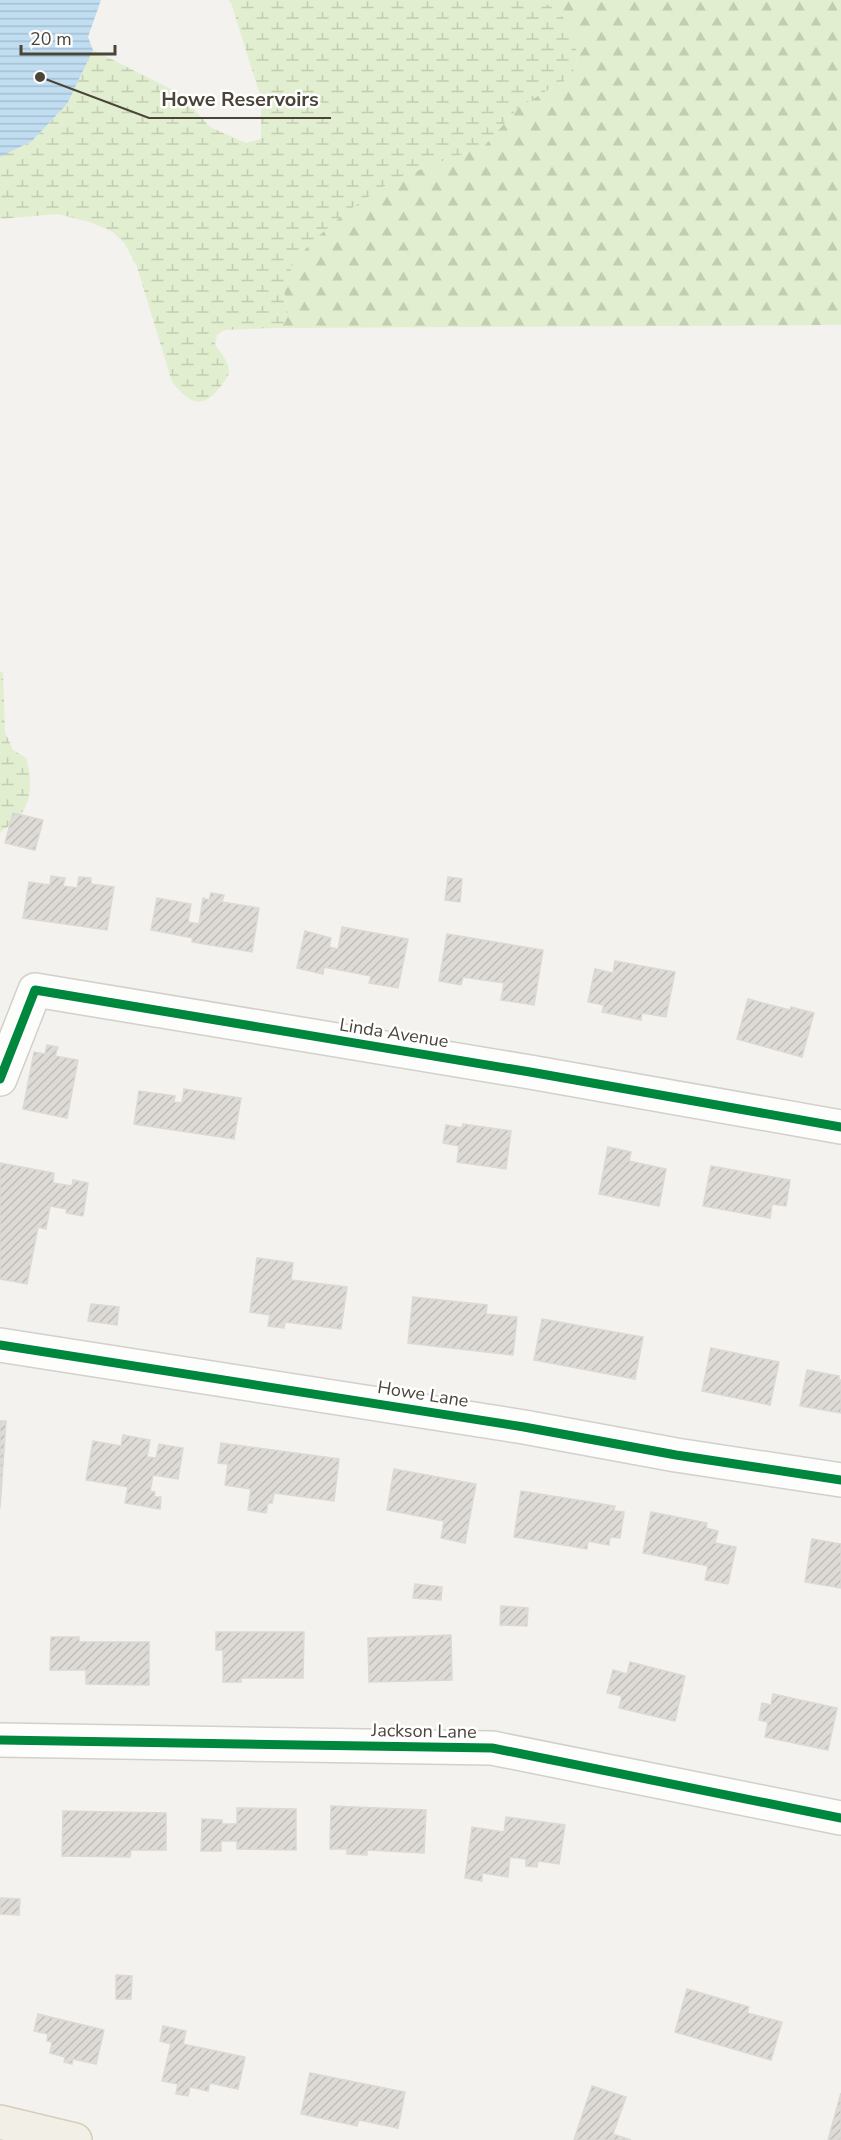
<svg xmlns="http://www.w3.org/2000/svg" width="841" height="2140" viewBox="0 0 841 2140" font-family="'Nunito Sans',sans-serif">
  <style>
    .forest { fill: url(#forest-firs) }
    .wetland { fill: url(#wetland-marsh) }
    .water { fill: url(#water-rules) }
    .building { fill: url(#building-hatch); stroke: #dcd9d4; stroke-width: 1.5 }
    .lines { fill: none; stroke-linecap: round; stroke-linejoin: round }
    .minor-casing { stroke: #d2d0cb; stroke-width: 36 }
    .major-casing { stroke: #d6cebb; stroke-width: 36 }
    .minor { stroke: #fdfdfc; stroke-width: 33 }
    .major { stroke: #f2efe6; stroke-width: 33 }
    .cycleway-casing { stroke: #fff; stroke-width: 13 }
    .cycleway { stroke: #00873e; stroke-width: 9 }
    .labels { text-anchor: middle; stroke-width: 5; stroke-linejoin: round; paint-order: stroke }
    .street-label { font-size: 18px; fill: #4b4439; stroke: #fff }
    .leader { fill: none; stroke: #4b4439; stroke-width: 2 }
    .callout-dot { fill: #4b4439; stroke: #fff; stroke-width: 2 }
    .callout-label { font-size: 20px; text-anchor: middle; font-weight: bold; fill: #4b4439; stroke: #fff; stroke-width: 5; stroke-linejoin: round; paint-order: stroke }
  </style>
  <defs>
    <pattern id="forest-firs" width="22" height="20" patternUnits="userSpaceOnUse" patternTransform="scale(1.5)"><rect width="22" height="20" fill="#e1eecf"/><path d="M5 1l3.5 6h-7zM16 11l3.5 6h-7z" fill="#c3cdb2"/></pattern>
    <pattern id="wetland-marsh" width="20" height="14" patternUnits="userSpaceOnUse" patternTransform="scale(1.5)"><rect width="20" height="14" fill="#e1eecf"/><path d="M1 5h8M5 5V1M11 12h8M15 12V8" fill="none" stroke="#c3cdb2"/></pattern>
    <pattern id="water-rules" width="6" height="5" patternUnits="userSpaceOnUse" patternTransform="scale(1.5)"><rect width="6" height="5" fill="#c0ddf1"/><path d="M0 2.5h6" fill="none" stroke="#a6bfcf"/></pattern>
    <pattern id="building-hatch" width="6" height="6" patternUnits="userSpaceOnUse" patternTransform="scale(1.5)"><rect width="6" height="6" fill="#dedbd6"/><path d="M-1 1l2-2M0 6l6-6M5 7l2-2" fill="none" stroke="#c0bdb8"/></pattern>
  </defs>
  <rect width="100%" height="100%" fill="#f4f2ee"/>
  <path class="forest" d="M526,0H841V325L274,328L285,322L288,314L284,292L293,263L312,241L347,211L397,178L484,146L519,107L567,79L576,67L577,53Z"/>
  <path class="wetland" d="M228,0H526L549,5L562,16L573,35L577,53L576,67L567,79L519,107L484,146L397,178L347,211L312,242L293,263L284,292L288,314L285,322L274,328L224,330L217,335L215,344C220,352 228,361 229,370C229,377 225,381 220,387C202,411 189,403 172,382L137,267L125,244L113,232L90,222L58,214L0,219V157L32,141L67,104L93,50L179,93L210,127L246,143L261,139V98L231,3Z
    M0,672H3L5,732L13,750L26,758C32,779 33,799 19,817C15,823 6,828 0,832Z"/>
  <path class="water" d="M0,0H101L88,37L93,50L67,104L32,141L0,157Z"/>
  <path class="building" d="M13,813L43,820L35,850L5,843Z
    M51,876L65,878L63,886L77,888L79,877L91,878V884L114,887L107,930L23,918L29,882L50,885Z
    M448,877L462,879L460,902L445,900Z
    M211,893L224,895L222,902L259,908L252,952L192,942L193,938L151,930L157,898L191,904L188,922L199,924L203,898L209,900Z
    M342,927L408,939L398,988L369,983L371,976L324,967L323,974L297,968L305,931L331,938L329,947L338,949Z
    M447,934L543,950L534,1005L501,1000L504,983L463,977L461,985L439,981Z
    M615,961L675,972L666,1017L642,1013L641,1020L602,1012L604,1005L588,1002L595,969L613,973Z
    M748,999L790,1010L791,1007L814,1013L802,1057L737,1039Z
    M47,1045L58,1047L55,1056L78,1060L67,1118L23,1109L34,1052L45,1054Z
    M184,1089L241,1098L234,1139L134,1124L139,1091L175,1096L174,1102L182,1103Z
    M463,1124L511,1131L506,1169L457,1162L459,1146L443,1143L446,1125L462,1128Z
    M608,1147L631,1152L629,1161L666,1169L659,1206L599,1194Z
    M0,1163L54,1173L53,1183L72,1186L73,1180L88,1183L83,1216L66,1213L67,1209L50,1206L46,1229L38,1227L27,1284L0,1279Z
    M711,1166L790,1180L786,1206L772,1204L770,1218L703,1206Z
    M257,1258L293,1263L291,1280L347,1287L341,1329L285,1322L284,1328L268,1326L270,1315L250,1312Z
    M413,1297L487,1305L486,1314L517,1317L513,1355L408,1343Z
    M91,1304L119,1307L117,1325L88,1321Z
    M542,1319L643,1337L635,1379L534,1360Z
    M711,1348L779,1362L770,1405L702,1391Z
    M807,1370L839,1376V1380H841V1413L800,1406Z
    M0,1421H6L0,1508Z
    M123,1435L150,1440L147,1457L156,1458L159,1444L183,1448L178,1479L153,1475L150,1491L155,1492L154,1497H161L160,1509L125,1503L128,1487L86,1480L93,1441L121,1446Z
    M221,1443L339,1459L334,1501L274,1493L272,1503H268L266,1513L248,1510L251,1489L225,1485L228,1464L218,1463Z
    M394,1469L476,1484L465,1543L441,1538L444,1521L387,1510Z
    M521,1491L615,1506L614,1511L624,1512L620,1538L610,1537L609,1545L588,1541L587,1549L514,1537Z
    M651,1512L707,1523L706,1528L718,1531L715,1543L736,1547L728,1584L705,1580L708,1566L643,1553Z
    M812,1539L841,1544V1588L805,1582Z
    M415,1584L442,1587L441,1600L413,1598Z
    M501,1606L528,1608L527,1626L500,1625Z
    M216,1632H304L303,1678H241V1682H223V1650H216Z
    M451,1635L452,1680L369,1682L368,1638Z
    M51,1637H79V1642H149V1685L86,1684V1670H50Z
    M630,1662L685,1676L675,1721L619,1708L622,1696L607,1693L613,1670L627,1674Z
    M773,1694L837,1708L828,1750L765,1737L768,1722L759,1720L762,1703L771,1705Z
    M331,1806L426,1810L424,1853L367,1850V1855L347,1854V1849H330Z
    M237,1808L296,1809V1850L237,1849V1841H221V1851H201L202,1819L222,1820V1824H237Z
    M63,1811L166,1813V1850H131L130,1857L62,1856Z
    M506,1817L565,1825L559,1864L538,1861L537,1867L526,1866V1859L510,1857L508,1877L482,1873V1881L465,1878L472,1827L504,1832Z
    M0,1898L20,1899L19,1915L0,1914Z
    M116,1975L132,1976L131,1999H116Z
    M687,1989L749,2007L747,2013L782,2022L771,2060L675,2032Z
    M38,2014L104,2030L96,2064L73,2059L72,2064L64,2062L65,2057L50,2053L52,2042L47,2041L48,2034L34,2031Z
    M163,2026L186,2031L183,2044L245,2057L238,2089L210,2083L208,2091L190,2087L188,2096L176,2094L178,2084L162,2081L171,2044L160,2041Z
    M310,2073L405,2092L398,2128L359,2120L357,2126L301,2114Z
    M592,2086L626,2097L613,2134L631,2140H574Z
    M841,2093V2140H828Z"/>
  <g class="lines">
    <g class="minor-casing">
      <path id="minor" d="M0,1079L35,990L530,1072L841,1127
        M0,1345L524,1427L676,1455L841,1480
        M0,1740L492,1748L841,1818"/>
    </g>
    <g class="major-casing">
      <path id="major" d="M0,2122L75,2140"/>
    </g>
    <use href="#minor" class="minor"/>
    <use href="#major" class="major"/>
    <g class="cycleway-casing">
      <path id="cycleway" d="M0,1079L35,990L530,1072L841,1127
        M0,1345L524,1427L676,1455L841,1480
        M0,1740L492,1748L841,1818"/>
    </g>
    <use href="#cycleway" class="cycleway"/>
  </g>
  <g class="labels">
    <g class="street-label">
      <text transform="translate(394 1033) rotate(9)" y="6">Linda Avenue</text>
      <text transform="translate(423 1394) rotate(9)" y="6">Howe Lane</text>
      <text transform="translate(424 1731) rotate(1)" y="6">Jackson Lane</text>
    </g>
  </g>
  <path class="leader" d="M40 77L149 118H331"/>
  <circle class="callout-dot" cx="40" cy="77" r="6"/>
  <g class="callout-label">
    <text x="240" y="106">Howe Reservoirs</text>
  </g>
  <path d="M21 45v9h94v-9" fill="none" stroke="#4b4439" stroke-width="3"/>
  <text x="30" y="45" font-size="18" fill="#4b4439" stroke="#ffffff" stroke-width="4.5" paint-order="stroke">20 m</text>
</svg>
